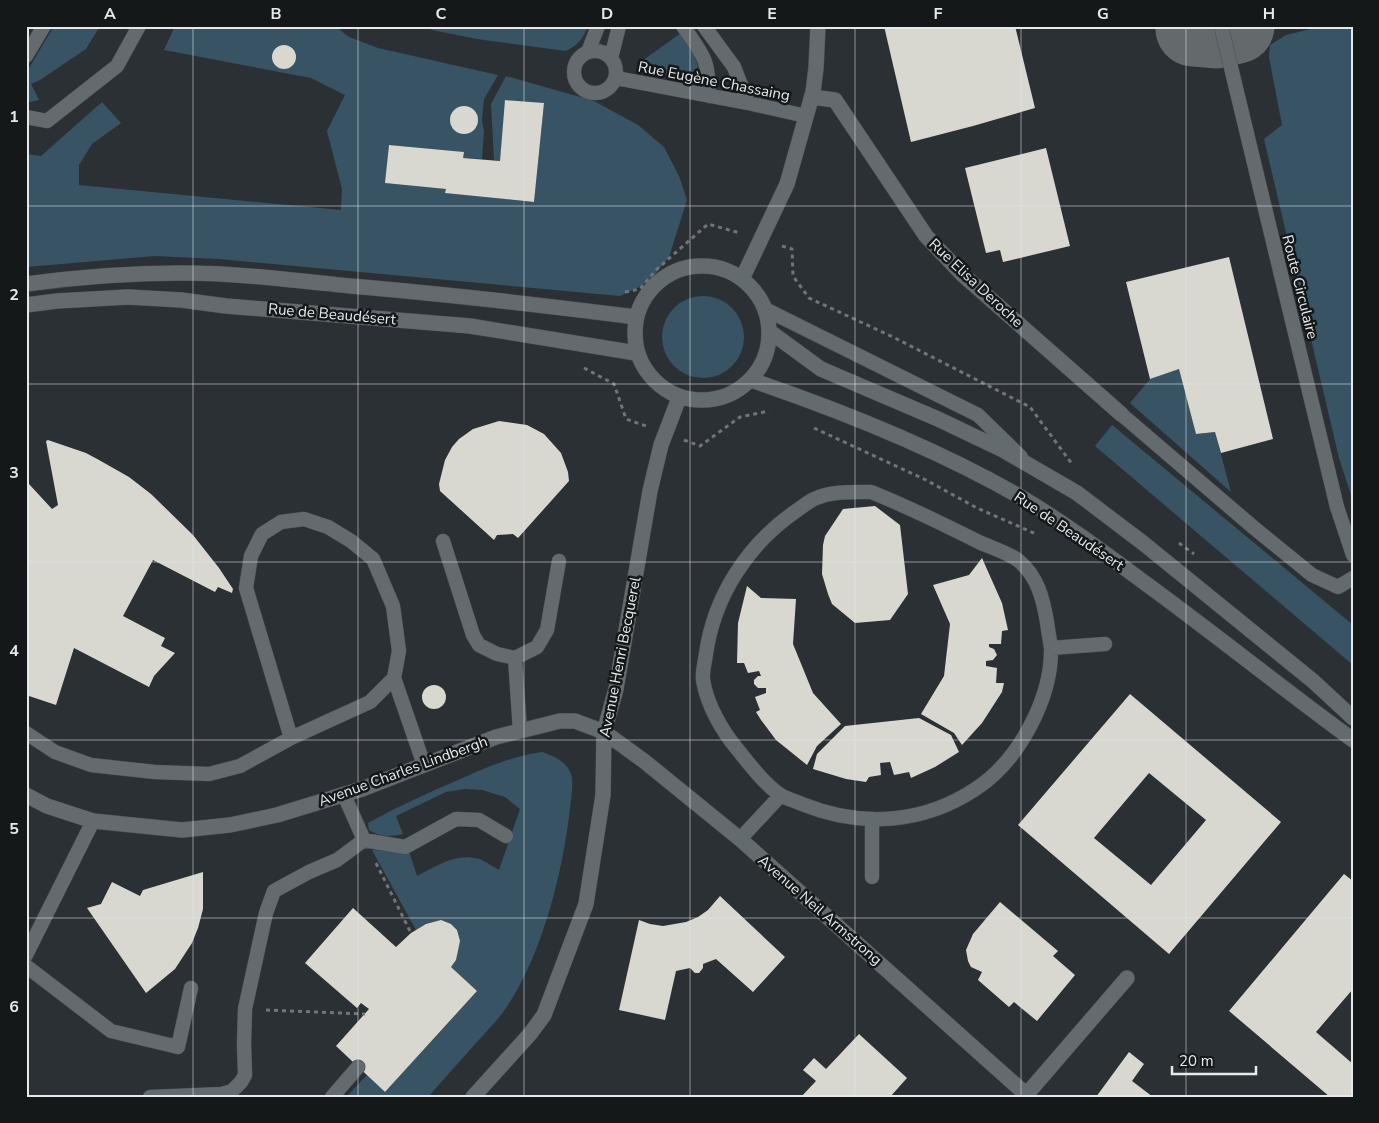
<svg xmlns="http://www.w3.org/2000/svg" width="1379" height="1123" font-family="'Nunito Sans',sans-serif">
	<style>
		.green { fill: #385464 }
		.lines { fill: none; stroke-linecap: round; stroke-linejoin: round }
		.taxiway { stroke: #64696c; stroke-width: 75 }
		.building { fill: #d8d7d0; fill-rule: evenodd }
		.lane-casing { stroke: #4a4e51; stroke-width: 15 }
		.street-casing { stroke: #4a4e51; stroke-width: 16 }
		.secondary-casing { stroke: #4a4e51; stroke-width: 16 }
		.path { stroke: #717579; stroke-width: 3; stroke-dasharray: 4 4; stroke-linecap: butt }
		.lane { stroke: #646b6e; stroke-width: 14 }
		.street { stroke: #646b6e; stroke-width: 15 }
		.secondary { stroke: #646b6e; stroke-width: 15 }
		.grid { fill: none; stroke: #e6e9ec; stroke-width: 1; stroke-opacity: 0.55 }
		.labels { text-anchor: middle; stroke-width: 5; stroke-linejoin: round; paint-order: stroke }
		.street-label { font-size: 15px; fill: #e6e9ec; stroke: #151819 }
		.neatline { fill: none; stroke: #e6e9ec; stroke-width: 2 }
		.grid-label { font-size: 16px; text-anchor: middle; font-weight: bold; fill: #e6e9ec }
	</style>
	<rect width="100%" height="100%" fill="#2b3034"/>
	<!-- green -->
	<path class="green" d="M54,26H100L86,49L40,80L31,84L39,100L30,102L26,99V73Z
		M175,26H335L349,37L378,48L498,75L484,99L482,120L484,131L482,159L463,158V152L389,145L386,183L446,189V193L534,202L544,103L506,100L500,161L494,160L491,104L506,76L594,101L638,125L664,147L679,176L687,200L669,257L649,282L620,296L219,259L155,256L26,267V154L41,156L102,102L121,123L92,144L79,165V185L341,210L342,189L327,131L345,95L311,78L164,50Z
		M427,26H588C583,39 578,45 566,51L477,39L432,30Z
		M1323,26H1353V501L1339,458L1264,139L1282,125L1269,57L1270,45L1286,35Z
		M681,33L695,57L698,67C694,71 690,75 685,76C673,79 649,70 639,63Z
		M662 337a41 41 0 1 1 82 0a41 41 0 1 1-82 0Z
		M1179,369L1196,434L1215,432L1231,492L1130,403L1150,379Z
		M1112,425L1353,625V665L1095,446Z
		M542,752C554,756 567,762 571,774C574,784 571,798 570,808C563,871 543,952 508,1005C499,1019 487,1031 476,1043C460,1061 444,1079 428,1097H346L367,1075L385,1092L477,991L451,967L456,960L457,930C444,916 430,922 416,930L372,850L409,851L417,876C436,866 459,851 482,860C488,863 493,867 499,870L520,809L505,797L482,790L465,789L446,792L396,816L403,834C389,837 382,837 369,830L368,823C397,807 427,793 458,780C485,768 512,756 542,752Z"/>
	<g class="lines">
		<!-- taxiway -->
		<path class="taxiway" d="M1193,29L1216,31L1237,26"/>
	</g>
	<!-- building -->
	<path class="building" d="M884,26H1015L1035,108L973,126L911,142Z
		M272 57a12 12 0 1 1 24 0a12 12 0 1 1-24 0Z
		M505,100L544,103L534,202L445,193L446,189L385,183L389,145L464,152L463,158L500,161Z
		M450 120a14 14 0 1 1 28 0a14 14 0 1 1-28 0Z
		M1046,148L1070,246L1003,262L1000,250L986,253L965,168Z
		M1229,257L1273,439L1221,453L1215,432L1196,434L1179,369L1150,379L1126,282Z
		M499,421L527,425L544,434L561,453L568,472L569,481L518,538L513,534L497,535L494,540L440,491L439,484L445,460L452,447L459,439L473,429Z
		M48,440L86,453L99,460L129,477L151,494L193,535L219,568L233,589L232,593L218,587L215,592L153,560L123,616L165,638L161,646L175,653L154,676L149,687L74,648L56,705L26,695V486L29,484L52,509L58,505L46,441Z
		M875,506L900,525L908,594L890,620L855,623L832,604L828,594L822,574L823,545L825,536L843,509Z
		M982,558L1002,603L1008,630L1002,631L1001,644H989V647L994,649L997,655L993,660L986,661V666L997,668L996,683H1004L1002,692L982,723L962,745L954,733L921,714L944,676L950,624L933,585L969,575Z
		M747,586L761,598L796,599L793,644L813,693L841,724L817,746L807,765L776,740L761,720L756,712L760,710L755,697L766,693V688H758L754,684V680L758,676H761L759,671L748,673L744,663H737L738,623Z
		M422 697a12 12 0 1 1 24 0a12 12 0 1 1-24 0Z
		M1130,694L1281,822L1169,954L1018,825ZM1149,773L1206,820L1151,885L1094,838Z
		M919,718L951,735L959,752L935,767L911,778L909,772L894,775L890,762L880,763L881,775L869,777L866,782L846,779L813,769L817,754L845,726Z
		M203,872V909L198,928L192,943L175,969L146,993L87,908L101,904L112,882L140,896L143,890Z
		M1344,874L1353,881V989L1316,1032L1353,1064V1097H1330L1229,1011Z
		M720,896L785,957L753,992L716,959L703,964V968L699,973H695L690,968L676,971L665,1020L619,1010L639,920L650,924L663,926L686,922L698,917L708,910Z
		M1000,902L1058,951L1053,956L1075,975L1037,1021L1014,1002L1009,1007L978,980L982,972L971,967L968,961L966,950L973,934Z
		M353,908L396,947L411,933L426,924L441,920L451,924L457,930L460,941L456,960L451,967L477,991L385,1092L336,1046L369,1009L361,1003L357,1008L305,963Z
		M859,1034L907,1078L890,1097H801L816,1081L803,1070L814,1058L826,1069Z
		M1129,1052L1144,1064L1132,1081L1153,1097H1096Z"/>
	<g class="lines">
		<!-- lane casing -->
		<g class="lane-casing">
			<path id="lane" d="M683,26C703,55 709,59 709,96
				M704,26L734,67L748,103
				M1221,26L1337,507L1353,555
				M574 72a21 21 0 1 1 42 0a21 21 0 1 1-42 0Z
				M588,52L598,26
				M26,56L44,26
				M611,58L619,26
				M616,78L748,103L806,116
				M26,117L47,121L117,66L139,26
				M765,309L978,415L1021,457
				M1121,414L1253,527L1312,575L1338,587L1353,578
				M871,492C909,507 945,525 981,543C993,548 1009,553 1019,561C1038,577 1043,599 1047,622C1048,631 1050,640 1051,648C1052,698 1019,760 977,788C924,824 861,828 802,804C795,801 788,799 782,796C766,786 750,765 738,750C722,731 707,705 703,680C702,672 705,662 706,654C714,596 748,544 796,511C802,507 808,502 814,499C831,491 852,492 871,492Z
				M443,541L473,635L479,645L497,654L515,658
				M1051,648L1105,644
				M394,678L424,765
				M520,731L515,658L537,647L547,630L559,561
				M26,733L55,752L91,765L155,772L209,774L240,766L291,738L370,702L394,678L399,651L393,606L373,559L351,541L328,527L304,519L281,522L262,534L251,556L246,588L291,738
				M344,795L364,840
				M740,839L781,795
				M872,877V819
				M26,955L93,821
				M26,966L111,1031L178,1047L191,988
				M150,1097L222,1094L232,1091L241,1082L245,1075L244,1044L245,1009L266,913L274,891L309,872L337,860L364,840L405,847L456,819L479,820L506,836
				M332,1097L358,1067"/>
		</g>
		<!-- street casing -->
		<g class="street-casing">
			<path id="street" d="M812,97L835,100L926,236L962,274L1121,414
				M742,279L787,184L813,92L816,68L818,26
				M26,795L47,806L93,821L182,830L230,825L277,815L362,789L496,737L560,721H575L604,732L644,761L740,839L1029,1097
				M1027,1094L1127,978
				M473,1097L530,1034L544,1015L586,904L603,795L604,732L616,689L650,491L661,445L679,398"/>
		</g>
		<!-- secondary casing -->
		<g class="secondary-casing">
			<path id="secondary" d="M635 333a67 67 0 1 1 134 0a67 67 0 1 1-134 0Z
				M26,284C78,277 129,273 181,273C237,273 294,280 350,286C446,294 541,305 636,317
				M26,305L57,301L128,297L181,300L226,306L470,326L636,353
				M769,331L821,369L938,419L1003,450L1077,493L1143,543L1313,681L1353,718
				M751,380C845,412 938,449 1024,499C1066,524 1106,554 1145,583C1215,634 1283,689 1353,740"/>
		</g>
		<!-- path -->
		<path class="path" d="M782,246L792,249L793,276L809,298L893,337L1030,407L1072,464
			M625,292L640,289L656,270L708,224L740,233
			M584,368L614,384L626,419L646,426
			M814,428L926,480L977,508L1036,534
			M684,440L700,446L740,417L769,411
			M1179,543L1194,554
			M376,863L411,933
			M266,1010L365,1014"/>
		<!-- lane -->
		<use href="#lane" class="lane"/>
		<!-- street -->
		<use href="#street" class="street"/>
		<!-- secondary -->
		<use href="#secondary" class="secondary"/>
	</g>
	<!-- grid -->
	<path class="grid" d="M193,26V1097M358,26V1097M524,26V1097M690,26V1097M855,26V1097M1021,26V1097M1186,26V1097M26,206H1353M26,384H1353M26,562H1353M26,740H1353M26,918H1353"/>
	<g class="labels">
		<!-- street labels -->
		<g class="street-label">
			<text transform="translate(714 81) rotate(11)" y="5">Rue Eugène Chassaing</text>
			<text transform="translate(976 283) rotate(43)" y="5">Rue Elisa Deroche</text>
			<text transform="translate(1300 287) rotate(76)" y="5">Route Circulaire</text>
			<text transform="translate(332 314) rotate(5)" y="5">Rue de Beaudésert</text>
			<text transform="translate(1069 531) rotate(34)" y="5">Rue de Beaudésert</text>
			<text transform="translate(620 657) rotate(-79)" y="5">Avenue Henri Becquerel</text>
			<text transform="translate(403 771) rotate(-20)" y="5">Avenue Charles Lindbergh</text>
			<text transform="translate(820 910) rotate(41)" y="5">Avenue Neil Armstrong</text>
		</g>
	</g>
	<!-- border -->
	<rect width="1379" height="1123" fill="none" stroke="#151819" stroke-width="55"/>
	<!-- scale -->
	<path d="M1172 1066v8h84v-8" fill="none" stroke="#e6e9ec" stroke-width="2.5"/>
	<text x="1179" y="1066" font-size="15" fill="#e6e9ec" stroke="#151819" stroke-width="4" paint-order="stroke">20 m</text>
	<rect x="28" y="28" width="1324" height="1068" class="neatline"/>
	<g class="grid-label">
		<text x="110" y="19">A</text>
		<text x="276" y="19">B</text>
		<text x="441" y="19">C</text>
		<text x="607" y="19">D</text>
		<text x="772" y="19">E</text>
		<text x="938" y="19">F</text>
		<text x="1103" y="19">G</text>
		<text x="1269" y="19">H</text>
		<text x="14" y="122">1</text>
		<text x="14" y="300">2</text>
		<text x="14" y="478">3</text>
		<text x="14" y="656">4</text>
		<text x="14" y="834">5</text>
		<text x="14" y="1012">6</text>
	</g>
</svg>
